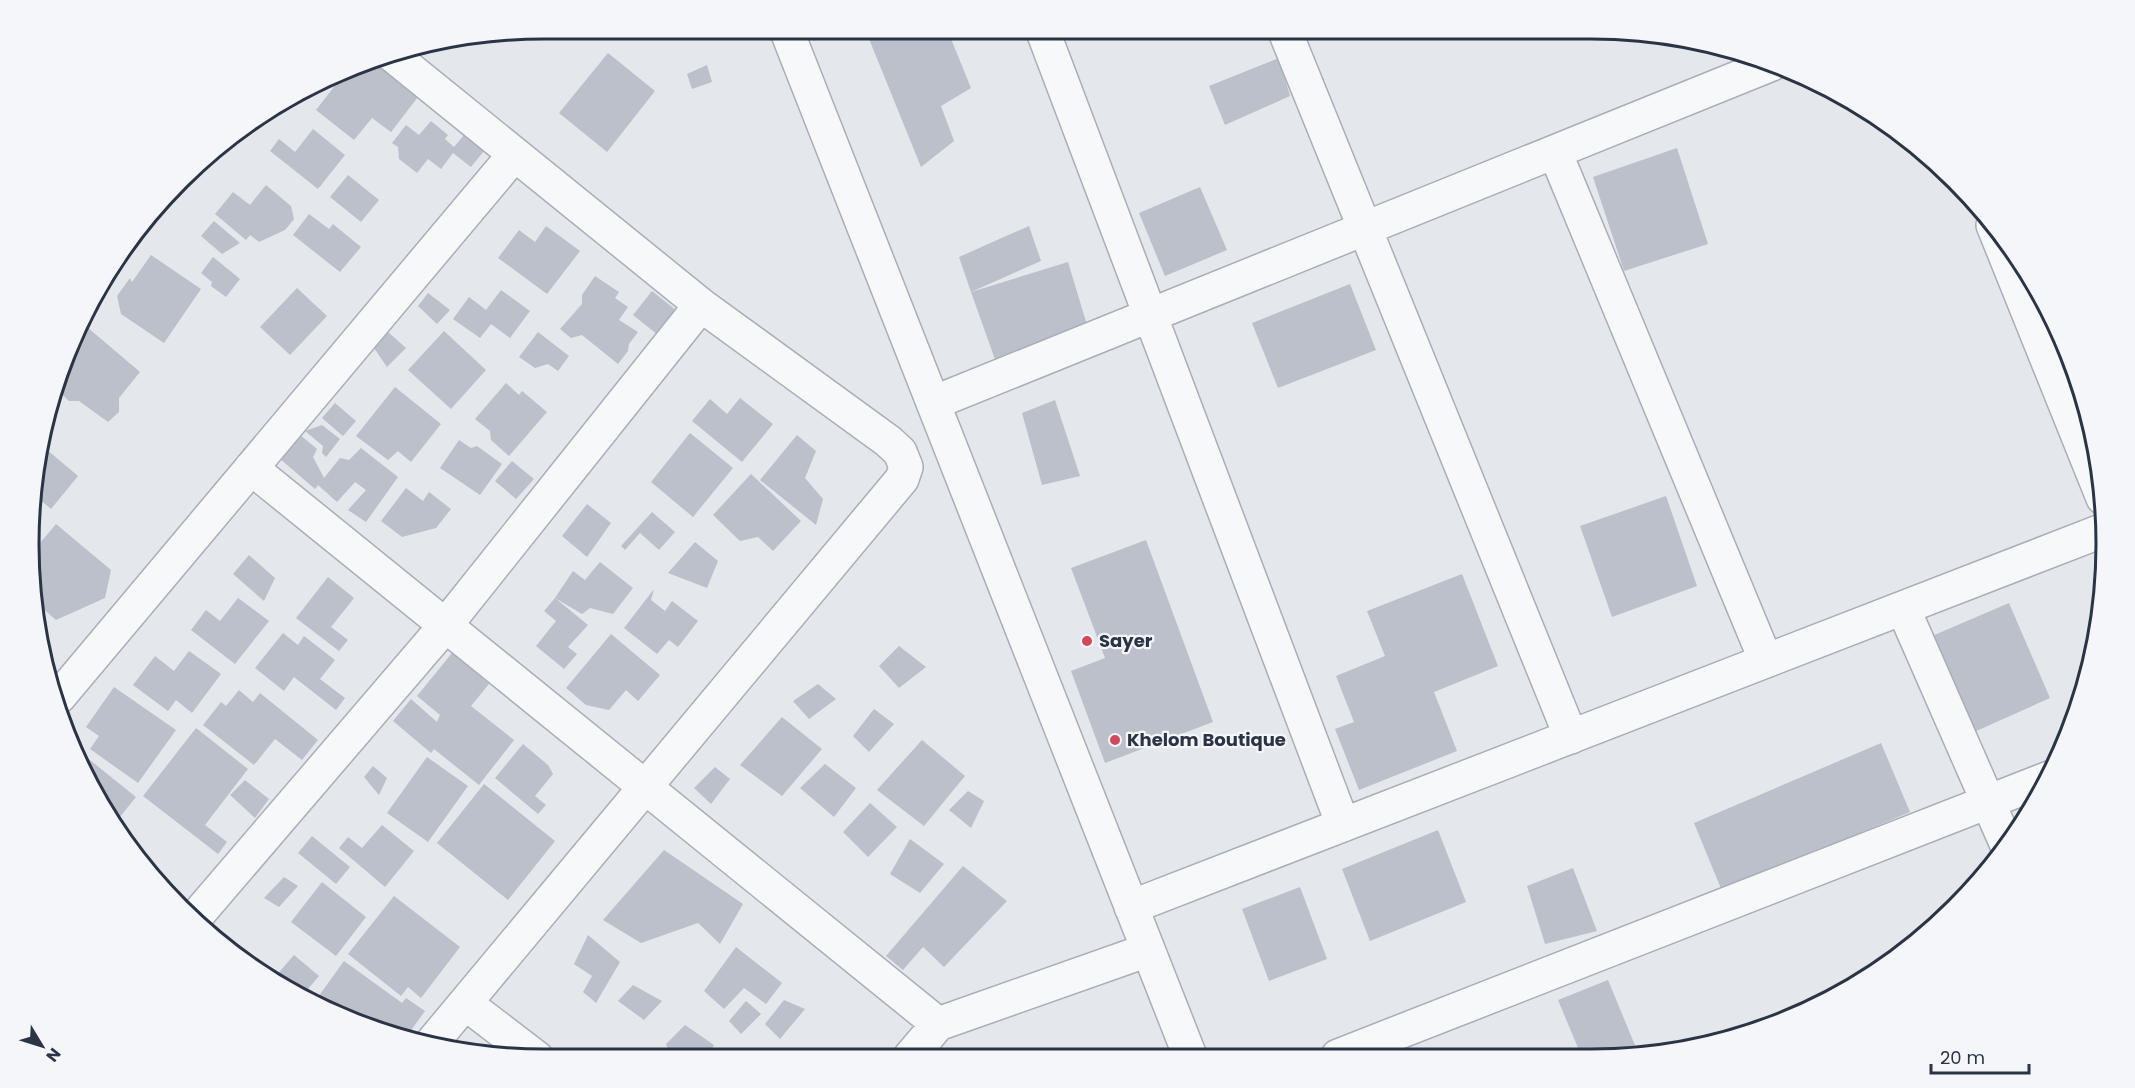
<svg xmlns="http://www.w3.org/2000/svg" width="2135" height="1088" font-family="Poppins,sans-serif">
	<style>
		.building { fill: #bbc0ca }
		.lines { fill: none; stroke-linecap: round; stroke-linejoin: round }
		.street-casing { stroke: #a9aeb7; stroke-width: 36 }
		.street { stroke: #f7f8fa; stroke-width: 33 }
		.poi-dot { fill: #d1495b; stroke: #f4f6f9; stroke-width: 2 }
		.labels { text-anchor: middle; stroke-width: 4.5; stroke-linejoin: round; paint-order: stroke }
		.poi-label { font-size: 18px; font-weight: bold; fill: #2b3445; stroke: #f4f6f9; text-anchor: start }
		.rim { fill: none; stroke: #2b3445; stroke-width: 3 }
	</style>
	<rect width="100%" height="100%" fill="#e4e7ec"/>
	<!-- building -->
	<path class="building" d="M865,29H947L971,88L941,106L954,141L921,167Z
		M608,53L655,91L607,152L559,113Z
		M1279,58L1290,96L1225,125L1209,86Z
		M372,59L418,97L391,132L372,118L354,140L316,110L344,74Z
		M707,65L712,82L692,89L687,74Z
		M431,121L448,135L445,139L454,147L464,135L484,151L471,167L453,153L441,169L428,159L417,173L399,159L398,147L392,143L406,125L419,135Z
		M313,129L345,155L318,189L270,151L279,139L295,152Z
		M1677,148L1708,244L1624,271L1593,177Z
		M348,175L379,200L361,222L330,197Z
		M266,185L291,206L294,219L285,230L259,242L250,235L246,240L215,214L233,192L250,205Z
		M1200,187L1227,250L1165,276L1139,213Z
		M309,214L329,229L333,224L361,247L340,272L293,235Z
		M214,221L240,243L222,254L201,236Z
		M546,226L580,251L547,294L498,258L519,230L535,242Z
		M1029,226L1041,261L971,292L959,257Z
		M151,255L201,289L164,343L121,314L117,296L130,278L132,282Z
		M213,257L240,279L226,297L211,286L212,282L201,273Z
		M1068,262L1087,325L997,365L971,292Z
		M595,276L619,292L615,298L628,307L619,320L638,332L629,344L628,351L618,364L582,335L571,338L560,329L582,304V295Z
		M1350,284L1376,350L1278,388L1252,323Z
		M297,288L327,316L290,355L260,327Z
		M501,290L530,311L510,338L491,324L480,338L453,319L469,297L486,310Z
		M652,291L677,311L658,335L633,315Z
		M428,293L450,310L437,324L418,306Z
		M87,327L140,372L119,398V412L108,422L79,401H69L55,388L66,353Z
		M387,331L406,348L387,367L374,348Z
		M444,331L486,370L451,409L408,370Z
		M538,332L569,356L558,371L548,364L535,368L519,357Z
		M506,383L519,395L522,391L547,412L509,456L491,440L490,431L475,419Z
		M395,387L441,424L411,462L398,451L388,460L356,436Z
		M740,398L773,424L742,462L692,421L710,399L727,414Z
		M1055,400L1080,476L1042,485L1022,413Z
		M335,403L356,421L343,436L322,418Z
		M322,425L340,439L326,457L322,453L323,446L305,431Z
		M690,433L733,468L693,517L651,482Z
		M299,434L317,449L313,457L324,478L340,458L349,460L361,448L398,477L366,522L348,510L366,490L355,482L337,502L318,485L315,489L279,458Z
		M797,435L816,451L805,478L823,499L816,525L760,480Z
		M459,440L471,448L477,446L502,464L480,495L440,468Z
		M46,449L78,476L51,509L37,497L38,458Z
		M512,461L534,479L516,499L495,481Z
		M751,474L801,521L773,551L758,537L740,541L713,515Z
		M406,488L423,501L429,492L451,509L436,528L402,537L381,521Z
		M1666,496L1697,586L1612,617L1580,526Z
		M587,504L611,523L587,557L562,536Z
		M652,512L675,532L659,550L640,533L625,550L621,546Z
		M56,524L111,570L105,598L56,620L33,600L35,549Z
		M1146,540L1213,722L1105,763L1071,671L1105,658L1071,568Z
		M695,542L718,561L707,588L668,573Z
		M249,555L275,578L264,601L233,574Z
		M600,562L633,588L613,614L590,608L582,614L555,598L573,571L585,580Z
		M1462,574L1498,666L1434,692L1457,751L1359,790L1335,729L1354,722L1336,676L1385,656L1367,611Z
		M328,577L354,598L331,627L348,640L339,651L296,618Z
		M654,589L651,600L665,611L672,601L698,621L678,647L669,640L657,654L624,628Z
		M238,598L269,621L235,664L191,630L206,610L220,621Z
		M555,598L588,625L568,647L577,654L564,669L536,646L556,621L544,611Z
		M2009,603L2050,698L1974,732L1932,636Z
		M283,633L298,645L304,636L335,660L320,679L345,698L336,710L294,677L284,691L255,668Z
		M611,634L660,675L638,701L626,690L609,710L586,705L566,688Z
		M899,646L926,667L899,688L879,666Z
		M189,651L221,674L192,713L176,700L168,711L133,685L155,656L174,671Z
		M452,653L489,684L471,706L514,740L479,785L434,749L431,753L393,721L411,699L437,722L440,715L417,696Z
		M818,684L836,699L809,719L793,701Z
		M114,687L176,730L138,783L90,749L99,736L86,727Z
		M239,690L253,702L260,693L318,740L302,760L275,739L254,765L203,725L221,702L226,706Z
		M874,709L894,724L869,752L853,736Z
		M782,717L822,749L782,796L740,765Z
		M196,728L248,769L205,825L227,842L218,854L143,796Z
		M922,740L965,776L924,826L877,790Z
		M1881,743L1910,812L1722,891L1694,823Z
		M523,744L548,765L553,774L535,796L546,805L538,814L495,778Z
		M80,752L136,797L119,818L110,811L82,772L77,757Z
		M427,757L468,786L428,842L387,813Z
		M825,764L856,788L834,817L800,788Z
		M373,766L387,778L379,795L364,777Z
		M715,767L730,779L711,804L694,788Z
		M245,780L269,799L255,818L230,795Z
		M484,784L555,841L508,900L437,843Z
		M968,791L984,801L971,828L949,810Z
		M870,803L897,827L868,857L843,832Z
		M382,825L414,851L385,887L339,848L348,837L362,848Z
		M1438,830L1466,902L1370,941L1342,869Z
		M312,836L350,867L336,884L298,853Z
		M910,839L944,864L920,893L890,874Z
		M664,850L743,904L720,944L698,923L641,943L603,920Z
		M963,866L1007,901L944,967L923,947L903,970L886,956Z
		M1573,868L1597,931L1545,944L1527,886Z
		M284,877L298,886L279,907L264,898Z
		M322,882L366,917L336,956L291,922Z
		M1300,887L1327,959L1269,981L1242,909Z
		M394,896L460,947L421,998L408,987L401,996L348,954Z
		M588,935L620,962L596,1003L583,992L592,976L574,964Z
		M736,947L782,983L766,1004L744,988L724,1009L704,991Z
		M294,955L319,976L302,996L275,977Z
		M344,961L402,1003L406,998L425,1011L404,1040L313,1004Z
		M1608,980L1639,1055H1581L1558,1000Z
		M633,985L662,1001L644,1020L618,1001Z
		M784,1000L805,1009L780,1039L765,1024Z
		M746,1001L761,1014L741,1034L729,1021Z
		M685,1025L714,1045L708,1058H672L666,1044Z"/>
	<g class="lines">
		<!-- street casing -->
		<g class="street-casing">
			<path id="street" d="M786,29L1190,1056
				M1042,29L1343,825
				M1284,29L1571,737
				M391,54L701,305L888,441L900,452L906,467L902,479L430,1045
				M1555,152L1766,661
				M1993,225L2103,498
				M933,403L1772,64
				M251,468L938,1024
				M1903,608L2006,843
				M59,697L514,155
				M1131,907L2104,530
				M194,919L445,626L701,305
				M465,1003L537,1058
				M1338,1056L2049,778
				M910,1057L938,1024L1148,950"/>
		</g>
		<!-- street -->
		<use href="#street" class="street"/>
	</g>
	<!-- markers -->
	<g class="poi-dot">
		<circle cx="1087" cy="641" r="6"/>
		<circle cx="1115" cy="740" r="6"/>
	</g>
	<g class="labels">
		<!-- poi labels -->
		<g class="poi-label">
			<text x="1099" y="647">Sayer</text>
			<text x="1127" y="746">Khelom Boutique</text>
		</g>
	</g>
	<!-- crop -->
	<path d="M0 0H2135V1088H0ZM544 39H1591A505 505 0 0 1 2096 544V544A505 505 0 0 1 1591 1049H544A505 505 0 0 1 39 544V544A505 505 0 0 1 544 39Z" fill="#f4f6f9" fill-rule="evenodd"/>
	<path class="rim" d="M544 39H1591A505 505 0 0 1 2096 544V544A505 505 0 0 1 1591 1049H544A505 505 0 0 1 39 544V544A505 505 0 0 1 544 39Z"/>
	<!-- north arrow -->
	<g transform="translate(42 1046) rotate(128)" stroke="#f4f6f9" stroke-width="4.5" paint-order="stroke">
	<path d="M0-4.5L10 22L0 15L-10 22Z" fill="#2b3445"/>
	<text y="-9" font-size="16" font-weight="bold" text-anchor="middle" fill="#2b3445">N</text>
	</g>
	<!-- scale -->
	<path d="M1931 1064v9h98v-9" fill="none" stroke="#2b3445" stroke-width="3"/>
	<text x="1940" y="1064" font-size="18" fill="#2b3445" stroke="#f4f6f9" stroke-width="4.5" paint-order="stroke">20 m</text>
</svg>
